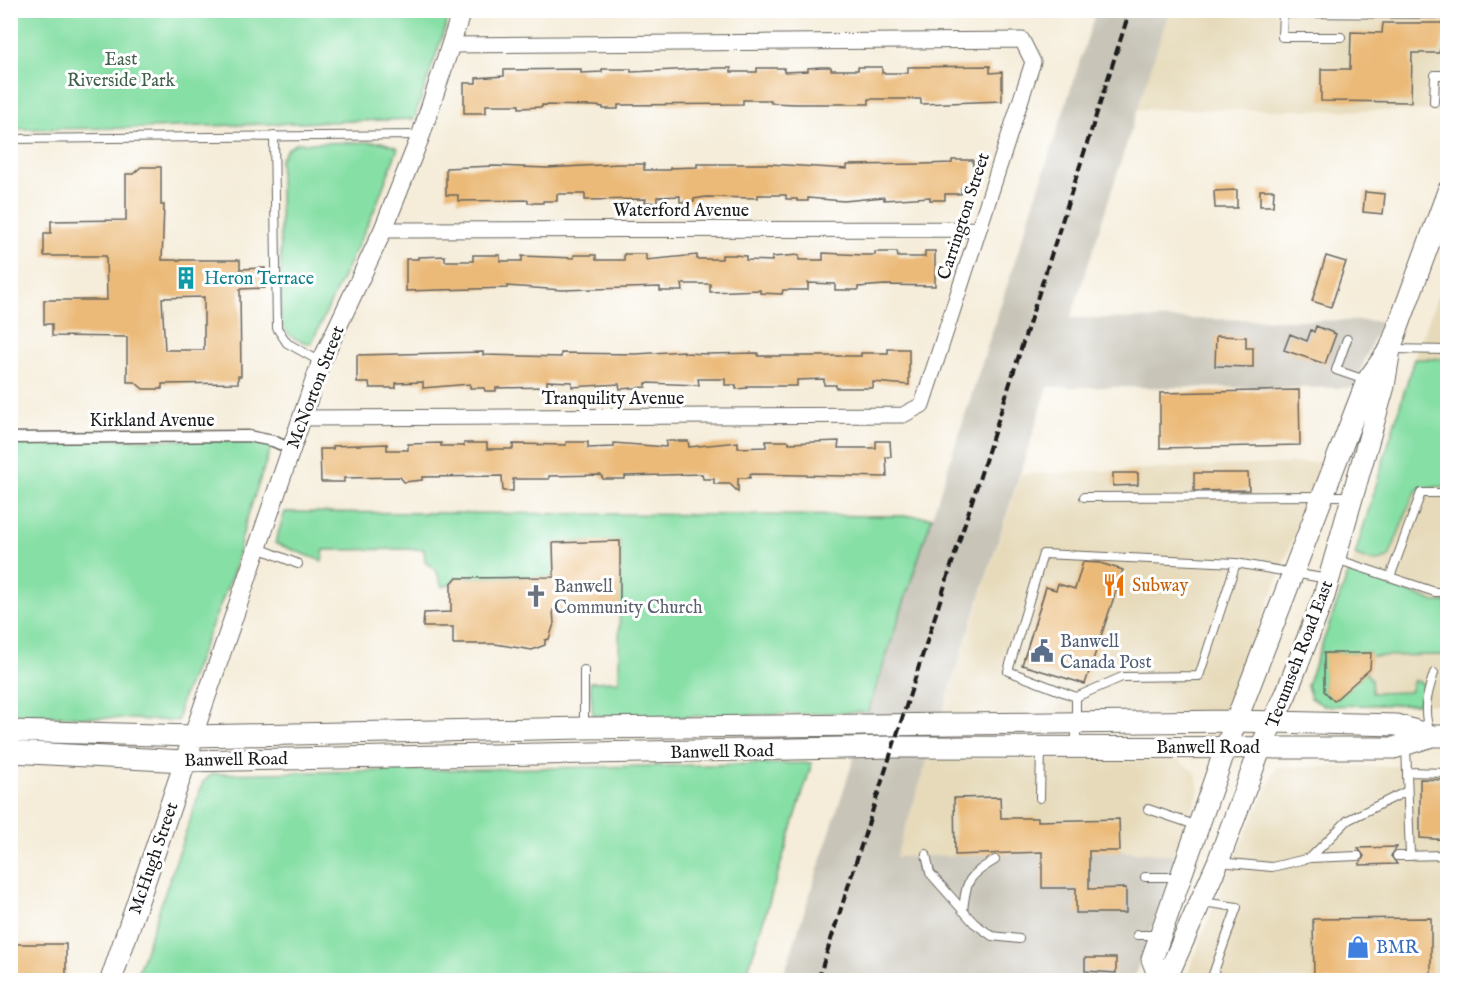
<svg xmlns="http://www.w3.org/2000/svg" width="1458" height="991" font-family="'IM FELL English',serif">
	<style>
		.built { fill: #e6daba }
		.industrial { fill: #c8c4b8 }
		.green { fill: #86dfa5; stroke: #517e60; stroke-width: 1.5 }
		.building { fill: #ebba78; fill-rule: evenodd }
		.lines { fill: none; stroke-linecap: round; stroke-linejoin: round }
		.service-casing { stroke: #68655e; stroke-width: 10 }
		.pedestrian-casing { stroke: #68655e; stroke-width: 13 }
		.minor-casing { stroke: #68655e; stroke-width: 17 }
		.tertiary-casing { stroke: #68655e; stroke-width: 20 }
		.secondary-casing { stroke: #68655e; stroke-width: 23 }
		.service { stroke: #fff; stroke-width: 8 }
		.pedestrian { stroke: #fff; stroke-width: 10 }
		.minor { stroke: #fff; stroke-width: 15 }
		.tertiary { stroke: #fff; stroke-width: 18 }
		.secondary { stroke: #fff; stroke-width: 21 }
		.rail { stroke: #1c1c1c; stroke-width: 4; stroke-dasharray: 9 4.5; stroke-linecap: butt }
		.labels { text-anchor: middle; stroke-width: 6; stroke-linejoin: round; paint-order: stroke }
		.park-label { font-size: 18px; fill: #41604c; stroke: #fff }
		.street-label { font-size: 18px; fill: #1c1c1c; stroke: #fff }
		.culture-label { font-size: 18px; fill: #0d838f; stroke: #fff; text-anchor: start }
		.food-label { font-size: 18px; fill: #c56008; stroke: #fff; text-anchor: start }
		.worship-label { font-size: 18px; fill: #5b616d; stroke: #fff; text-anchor: start }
		.service-label { font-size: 18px; fill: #4e5e75; stroke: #fff; text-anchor: start }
		.shop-label { font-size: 18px; fill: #366cbe; stroke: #fff; text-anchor: start }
	</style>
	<rect width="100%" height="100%" fill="#fff"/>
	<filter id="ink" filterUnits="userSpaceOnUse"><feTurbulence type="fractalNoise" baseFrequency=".0167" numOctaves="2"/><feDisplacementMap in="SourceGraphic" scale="12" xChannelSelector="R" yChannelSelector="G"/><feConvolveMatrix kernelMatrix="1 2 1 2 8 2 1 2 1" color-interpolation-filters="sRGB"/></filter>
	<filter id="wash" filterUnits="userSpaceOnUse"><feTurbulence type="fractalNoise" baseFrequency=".008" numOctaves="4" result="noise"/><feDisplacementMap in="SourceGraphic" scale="24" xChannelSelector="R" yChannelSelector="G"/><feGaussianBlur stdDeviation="1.35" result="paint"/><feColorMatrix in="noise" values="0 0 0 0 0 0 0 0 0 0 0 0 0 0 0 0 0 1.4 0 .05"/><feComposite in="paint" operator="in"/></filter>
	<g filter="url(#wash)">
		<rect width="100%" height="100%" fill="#f5edda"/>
		<!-- built -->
		<path class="built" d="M1169,11H1447V111L1137,109Z
			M1447,271V704L1324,706L1311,698L1307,685L1355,555L1414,359Z
			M1324,462L1224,715L942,717L1021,474Z
			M928,758L1179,760L1196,773L1199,789L1179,855L1120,851L896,858Z
			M1447,766V980H1185L1226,875L1277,767Z"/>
		<!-- industrial -->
		<path class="industrial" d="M1096,11H1169L1071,318L1381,321L1353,388L1048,387L896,857L1120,851L1179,855L1133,980H782Z"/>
		<!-- green -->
		<path class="green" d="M10,11L11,10L451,11L414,119L150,128L11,129Z
			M382,142L398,148L374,211L311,344C295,340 287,337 281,322L280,160L287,149L297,143Z
			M1414,359H1447V486L1418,489L1412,498L1389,557C1376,564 1368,561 1355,555Z
			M11,438L273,441L245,524L235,568L181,702L178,721L11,714Z
			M285,512L910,516L932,517L868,712L632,718L593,715L590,682L619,681L620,541L553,543L554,577L456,578L451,584L442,587L436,570L425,562L424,549L324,550L322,561L275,543Z
			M1349,571L1435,602H1447V658L1441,655L1371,656L1370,653H1325L1324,691L1336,699L1366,672L1371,680L1372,693L1410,692L1414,680L1422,683L1424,688L1418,704L1324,706L1311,698L1307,685Z
			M812,763L745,980H135L203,782L212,774Z"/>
		<g id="blocks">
			<!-- building -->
			<path class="building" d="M1383,23H1448L1439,53H1412L1411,102L1321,101V69H1350L1351,32L1382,33Z
				M990,66V73L1002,72V101L921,104V99H869V104H796L771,103V100H743V104L618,105V109H603V107L595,106L542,105V107L519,108V105H486V113H464V83H476V78L504,76V70L581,69V73L602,72V69H631V72L718,68H731V72H757V68H784V72L808,71V68L821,67H831V70H858V67H882V73H908V67Z
				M952,160H973V187L961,188V194H945V200H930V197L884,200V197L844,201L808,198V201H797V199H786V195H758V198L706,197L694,199V202H680V196L657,197V203L645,202L646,199L585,200V194H557V201H543V203H528V200L458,201V195H446V168L494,166L547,168L619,164H644V170H670V168L697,167V164H770L847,169V165L922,164L952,163Z
				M141,167H161V205H164L162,260H240V269L265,268V288L240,289L241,376H238V383L162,384V389H143L135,382H127V337L52,336V324H44V300H107L106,256H44V233H51V221L126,220V174H133ZM204,297V350H165L162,298Z
				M1237,190V208H1215L1214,191Z
				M1260,190H1274L1273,206H1260Z
				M1365,192L1385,194L1383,214L1363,212Z
				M925,251H935V286L885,285L858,287V290H835V284L808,283V290H783L782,294L760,293V290L710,292V284H682L683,291H660V287L562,290L507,286V288L406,291V259H418V257L445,256V261H473V255H500V261H522V256L574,258V255H596V260H624V254H646V260L697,255V259H722V255H733L746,256V260L772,261V257L799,255V260H823V253L863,255H875V252H897L898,257H925Z
				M1326,256L1346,262L1331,307L1312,301Z
				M1316,326L1336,334L1325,364L1284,350L1290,334L1307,341L1311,330L1314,332Z
				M1216,336L1246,337V348H1253V367L1215,366Z
				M888,349H909V385L873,382V388H836V385H824V379L797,380V386H747V388L736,389V385H725V379H698L699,385L646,383V387L620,389L619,384L572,387V382L547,381V387L496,388V391H485L484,388H470V384L423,388V382L396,383V388H370L369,383H357V355L483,352V355L561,357V353L636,354L684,351V353L708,354L758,353V356H861V353H888Z
				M1299,390L1300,445L1160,448V393Z
				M666,441H688L689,447L738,442V448L766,447V441H789V443L839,441L838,448H876V441H890L891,457H886L887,477L750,474V478H738V492L730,484H714V479H703L702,474L625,476V479H603L601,475L549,476V479H513V491H503L502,476L422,477V480L404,482L400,477L344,478V482H321L320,449H333V446L387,444V450H408V444L441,443V446H464V443H487V449H513V444L566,445V442H588V448L614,447V443L666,447Z
				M1113,473H1138V485L1113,486Z
				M1194,473H1248L1249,490L1194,491Z
				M620,541V607L553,610L554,624L549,639L545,640V645L532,650L495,644H453V627H423L424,613L451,612V584L456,578L554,577L553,543Z
				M1083,562L1100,563L1123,570L1085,684L1022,665L1046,587L1056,590L1058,584L1075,589Z
				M1324,653H1371L1370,669L1334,701L1324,691Z
				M1420,779L1448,780V840L1420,838Z
				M1000,797L1001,818H1038V821L1119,819L1120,851H1089V889L1126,888V913H1076V888H1042V852L955,855L954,798Z
				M1397,847L1391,856L1397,864L1359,865L1364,856L1358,848Z
				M1431,918V974H1412V981H1314L1313,919Z
				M10,944H66V979L10,981Z
				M1085,958H1116V973L1085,971Z"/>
		</g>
	</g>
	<g filter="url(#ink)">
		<use href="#blocks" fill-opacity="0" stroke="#68655e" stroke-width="1.5"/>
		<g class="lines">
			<!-- service casing -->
			<g class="service-casing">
				<path id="service" d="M1341,37H1282L1283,13L1448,14
					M1434,102L1435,75H1448
					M274,136L277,328L287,343L321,362
					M10,139L420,135
					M1347,339L1336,370L1365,380
					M1391,349L1448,350
					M1084,497L1351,496
					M259,548L298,564
					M1336,559L1435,592H1448
					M1390,577L1421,493H1448
					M584,670V726
					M1076,697L1008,671L1043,554L1236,563L1328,579
					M1430,732C1422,710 1427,695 1434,673
					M1076,746V697L1122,677L1199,676L1236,563
					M1406,746L1410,856
					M1407,772L1448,773
					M1040,798L1041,748
					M1148,809L1198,826
					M926,854L930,873L974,923L992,936L1019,939
					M1397,856L1448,855
					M1310,858L1358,856
					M1219,862L1272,867L1310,858L1348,820L1407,791
					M1145,877H1180
					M1202,902L1237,907L1211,980
					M963,911C966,880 968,876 995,860
					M1137,935H1159
					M1164,977L1199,980"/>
			</g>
			<!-- pedestrian casing -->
			<g class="pedestrian-casing">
				<path id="pedestrian" d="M10,438L248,436L273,441L291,449"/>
			</g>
			<!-- minor casing -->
			<g class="minor-casing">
				<path id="minor" d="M383,230L979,229
					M303,418L903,415L922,405L1033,62L1022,40L451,45"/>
			</g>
			<!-- tertiary casing -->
			<g class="tertiary-casing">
				<path id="tertiary" d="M193,736L321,362L383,230L421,135L462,10"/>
			</g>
			<!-- secondary casing -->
			<g class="secondary-casing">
				<path id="secondary" d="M10,731L193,736L584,728L1236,721L1397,725L1432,736
					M10,752L185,761L893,747L1394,748L1432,736H1448
					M1158,974L1171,968L1218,862L1261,747L1286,694L1324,596L1384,386L1390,349L1448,191
					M111,980L190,748
					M1155,980L1158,974L1152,959L1226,747L1367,381L1387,353"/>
			</g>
			<!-- service -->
			<use href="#service" class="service"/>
			<!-- pedestrian -->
			<use href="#pedestrian" class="pedestrian"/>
			<!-- minor -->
			<use href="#minor" class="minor"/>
			<!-- tertiary -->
			<use href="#tertiary" class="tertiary"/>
			<!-- secondary -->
			<use href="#secondary" class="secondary"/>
			<!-- rail -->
			<path class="rail" d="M818,980L1130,10"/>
		</g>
	</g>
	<!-- icons -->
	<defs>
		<g id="building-bare" transform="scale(1.8)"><path d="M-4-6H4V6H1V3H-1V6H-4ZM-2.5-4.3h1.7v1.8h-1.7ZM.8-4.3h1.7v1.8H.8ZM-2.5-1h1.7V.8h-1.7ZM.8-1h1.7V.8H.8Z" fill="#0f9aa8" stroke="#fff" stroke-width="2.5" paint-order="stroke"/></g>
		<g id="restaurant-bare" transform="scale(1.8)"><path d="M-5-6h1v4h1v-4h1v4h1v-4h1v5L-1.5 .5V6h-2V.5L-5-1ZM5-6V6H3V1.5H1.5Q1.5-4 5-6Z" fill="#e8710a" stroke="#fff" stroke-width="2.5" paint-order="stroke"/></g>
		<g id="church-bare" transform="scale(1.8)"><path d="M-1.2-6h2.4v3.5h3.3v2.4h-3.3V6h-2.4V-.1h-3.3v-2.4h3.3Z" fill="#6b7280" stroke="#fff" stroke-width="2.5" paint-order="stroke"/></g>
		<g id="civic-bare" transform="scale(1.8)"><path d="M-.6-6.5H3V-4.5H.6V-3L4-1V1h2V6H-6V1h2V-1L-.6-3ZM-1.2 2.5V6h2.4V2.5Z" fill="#5c6f8a" stroke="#fff" stroke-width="2.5" paint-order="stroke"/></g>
		<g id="shop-bare" transform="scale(1.8)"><path d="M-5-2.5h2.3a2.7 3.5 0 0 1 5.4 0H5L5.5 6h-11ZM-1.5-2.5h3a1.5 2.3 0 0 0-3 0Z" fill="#3f7fe0" stroke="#fff" stroke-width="2.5" paint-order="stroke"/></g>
	</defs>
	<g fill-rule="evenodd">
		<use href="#building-bare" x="186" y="278"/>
		<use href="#restaurant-bare" x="1114" y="585"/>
		<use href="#church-bare" x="536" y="596"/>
		<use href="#civic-bare" x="1042" y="651"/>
		<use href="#shop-bare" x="1358" y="947"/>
	</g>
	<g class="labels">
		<!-- park labels -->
		<g class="park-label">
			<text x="121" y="65">East<tspan x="121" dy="21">Riverside Park</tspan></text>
		</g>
		<!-- street labels -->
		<g class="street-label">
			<text x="681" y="216">Waterford Avenue</text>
			<text transform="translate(963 216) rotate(-72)" y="6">Carrington Street</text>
			<text transform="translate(315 387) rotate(-69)" y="6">McNorton Street</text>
			<text x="613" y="404">Tranquility Avenue</text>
			<text x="152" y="426">Kirkland Avenue</text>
			<text transform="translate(1299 654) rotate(-69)" y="6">Tecumseh Road East</text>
			<text x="1208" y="753">Banwell Road</text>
			<text transform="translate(722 751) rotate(-1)" y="6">Banwell Road</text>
			<text transform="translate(236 759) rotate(-1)" y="6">Banwell Road</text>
			<text transform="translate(153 858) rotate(-71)" y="6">McHugh Street</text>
		</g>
		<!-- culture labels -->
		<g class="culture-label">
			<text x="204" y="284">Heron Terrace</text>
		</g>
		<!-- food labels -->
		<g class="food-label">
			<text x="1132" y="591">Subway</text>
		</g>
		<!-- worship labels -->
		<g class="worship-label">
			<text x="554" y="592">Banwell<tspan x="554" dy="21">Community Church</tspan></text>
		</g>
		<!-- service labels -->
		<g class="service-label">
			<text x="1060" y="647">Banwell<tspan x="1060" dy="21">Canada Post</tspan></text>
		</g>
		<!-- shop labels -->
		<g class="shop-label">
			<text x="1376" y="953">BMR</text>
		</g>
	</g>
	<!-- margin -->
	<rect width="1458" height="991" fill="none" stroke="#fff" stroke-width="36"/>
</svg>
